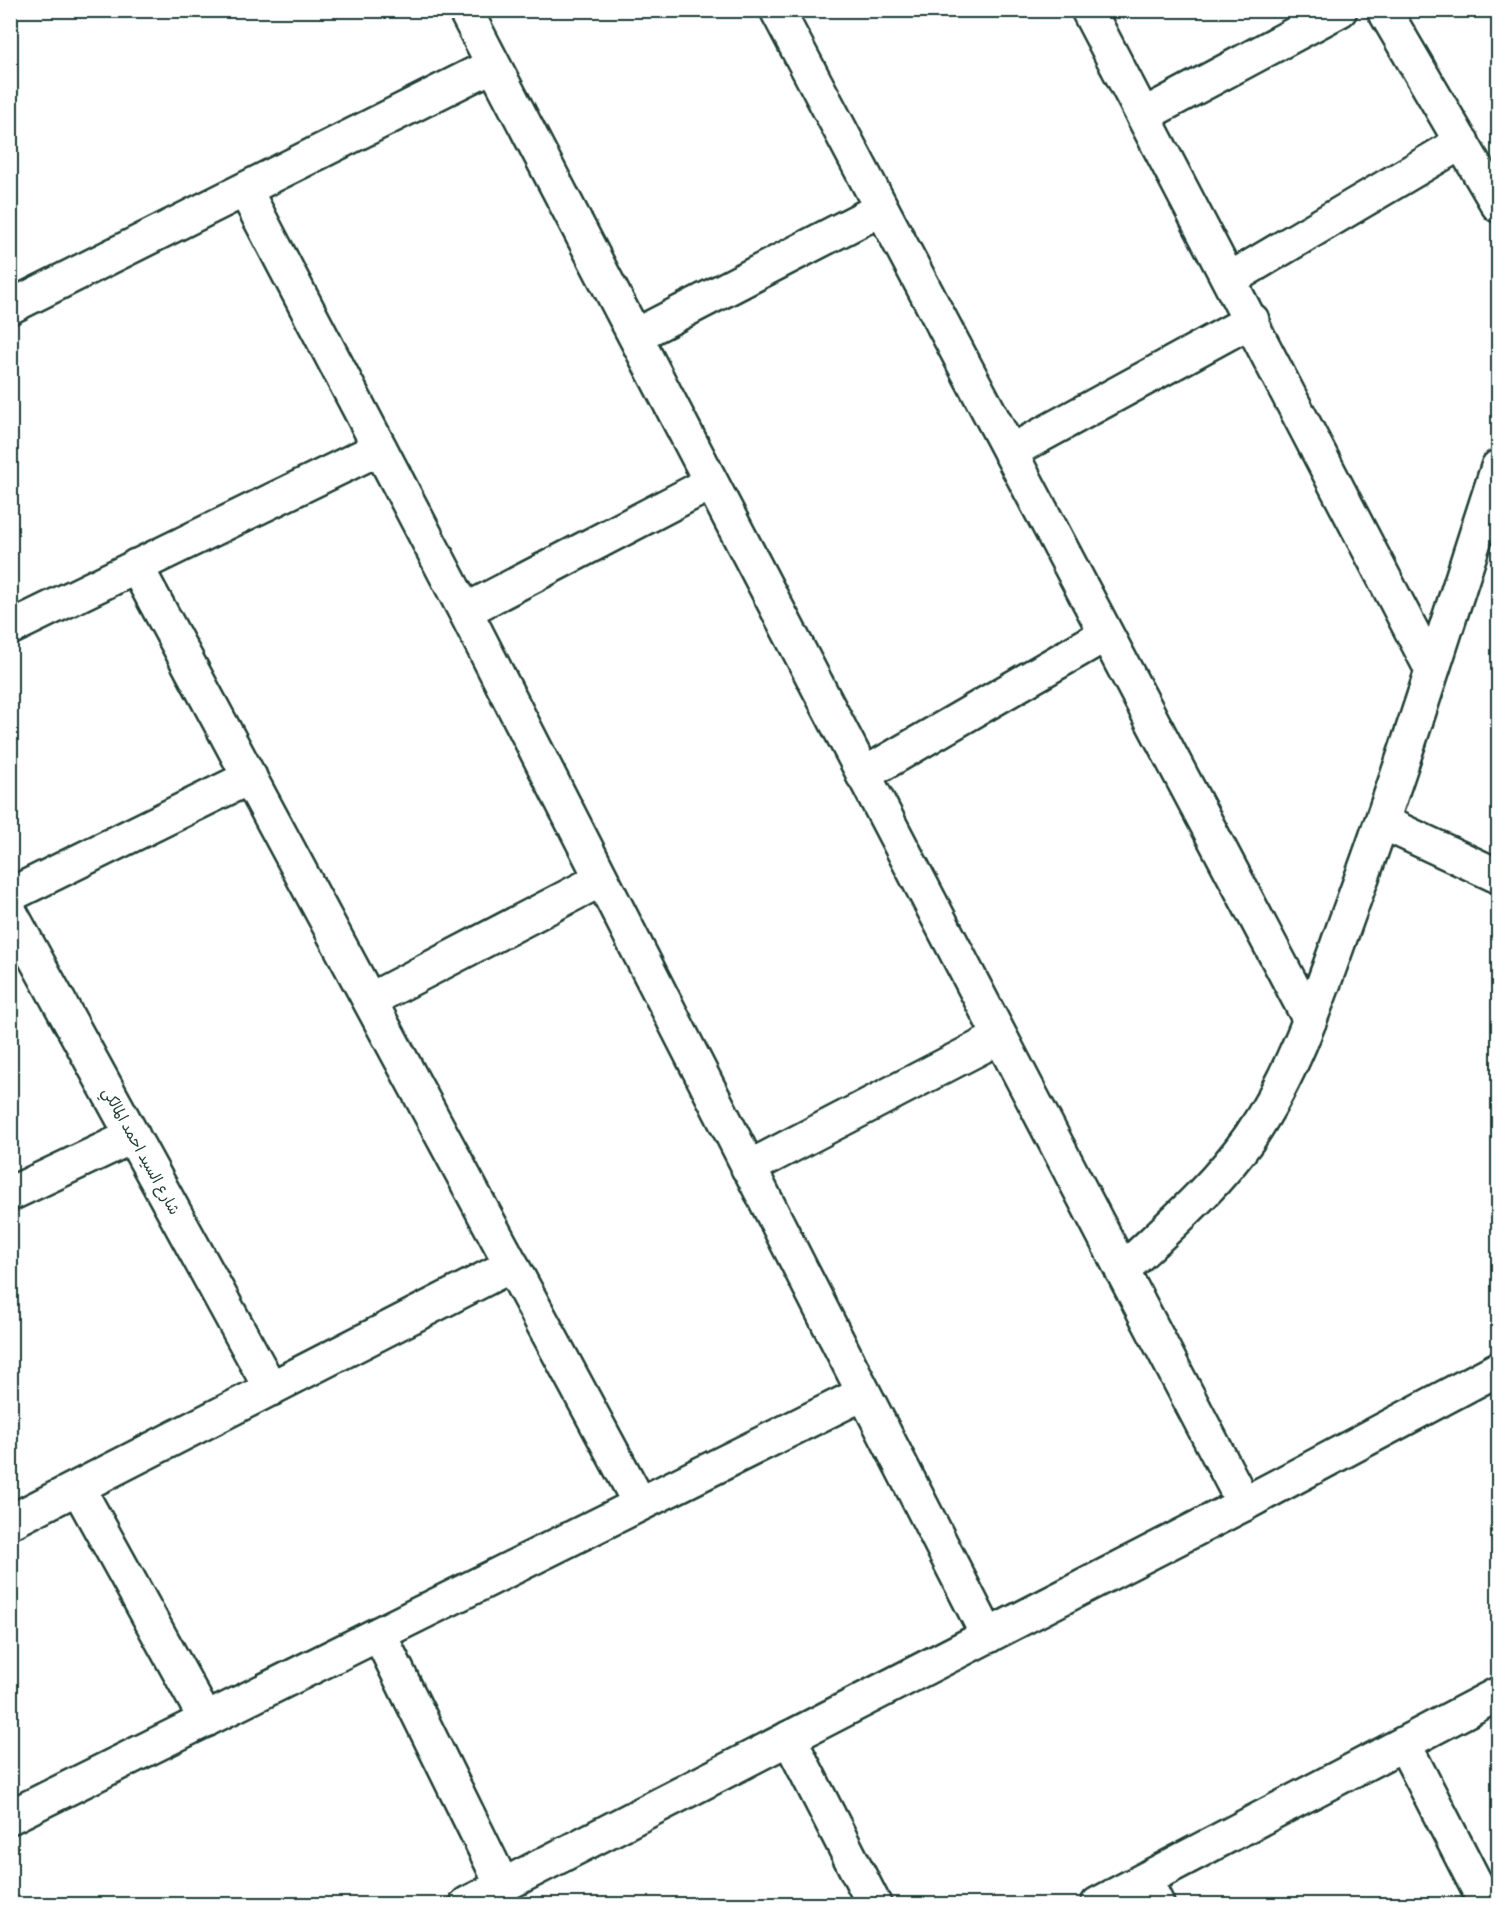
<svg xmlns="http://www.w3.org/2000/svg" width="1509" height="1915" font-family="Delius,'Playpen Sans Arabic',sans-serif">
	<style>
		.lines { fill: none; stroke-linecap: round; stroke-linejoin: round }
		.street-casing { stroke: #1f3d34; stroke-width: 38 }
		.secondary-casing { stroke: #1f3d34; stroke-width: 38 }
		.street { stroke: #fff; stroke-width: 33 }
		.secondary { stroke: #fff; stroke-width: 33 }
		.labels { text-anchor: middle; stroke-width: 4.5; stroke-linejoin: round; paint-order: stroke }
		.street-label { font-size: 15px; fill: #1f3d34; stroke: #fff }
	</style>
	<rect width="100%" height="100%" fill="#fff"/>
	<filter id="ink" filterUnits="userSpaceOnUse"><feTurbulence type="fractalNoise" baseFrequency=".0167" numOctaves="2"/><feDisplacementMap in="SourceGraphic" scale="12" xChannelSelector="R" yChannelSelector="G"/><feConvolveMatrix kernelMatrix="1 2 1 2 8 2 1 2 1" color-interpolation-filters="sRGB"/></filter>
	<g filter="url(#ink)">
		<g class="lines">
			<!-- street casing -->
			<g class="street-casing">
				<path id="street" d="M465,10L1244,1504
					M777,10L1310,1020
					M1088,10L1432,670
					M1384,10L1498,205
					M1144,115L1340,10
					M245,190L465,611L988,1636
					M1230,279L1462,142
					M10,307L493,65
					M635,336L881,209
					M1010,452L1252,320
					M136,566L640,1504
					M465,611L711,483
					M10,628L380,448
					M863,775L1106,634
					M1382,822L1498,876
					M10,895L250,777
					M10,912L271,1389
					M370,1000L600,880
					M748,1168L1000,1037
					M10,1194L133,1136
					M1122,1271C1167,1228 1214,1188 1250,1137C1297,1068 1322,987 1350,910C1404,764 1450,615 1498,467
					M78,1488L206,1720
					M10,1522L512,1265
					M379,1634L503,1886
					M789,1738L874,1904
					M1405,1746L1486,1904
					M10,1817L864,1393
					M1145,1880L1157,1904
					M1098,1904L1498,1694"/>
			</g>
			<!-- secondary casing -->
			<g class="secondary-casing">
				<path id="secondary" d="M467,1904L1244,1504L1498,1369"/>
			</g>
			<!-- street -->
			<use href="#street" class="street"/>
			<!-- secondary -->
			<use href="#secondary" class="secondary"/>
		</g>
	</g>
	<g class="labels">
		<!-- street labels -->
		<g class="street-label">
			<text transform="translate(141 1151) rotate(61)" y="5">شارع السيد احمد المالكي</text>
		</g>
	</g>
	<!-- margin -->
	<rect width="1509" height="1915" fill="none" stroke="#fff" stroke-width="36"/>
	<rect x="18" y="18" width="1473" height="1879" fill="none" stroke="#1f3d34" stroke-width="2" filter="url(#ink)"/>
</svg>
